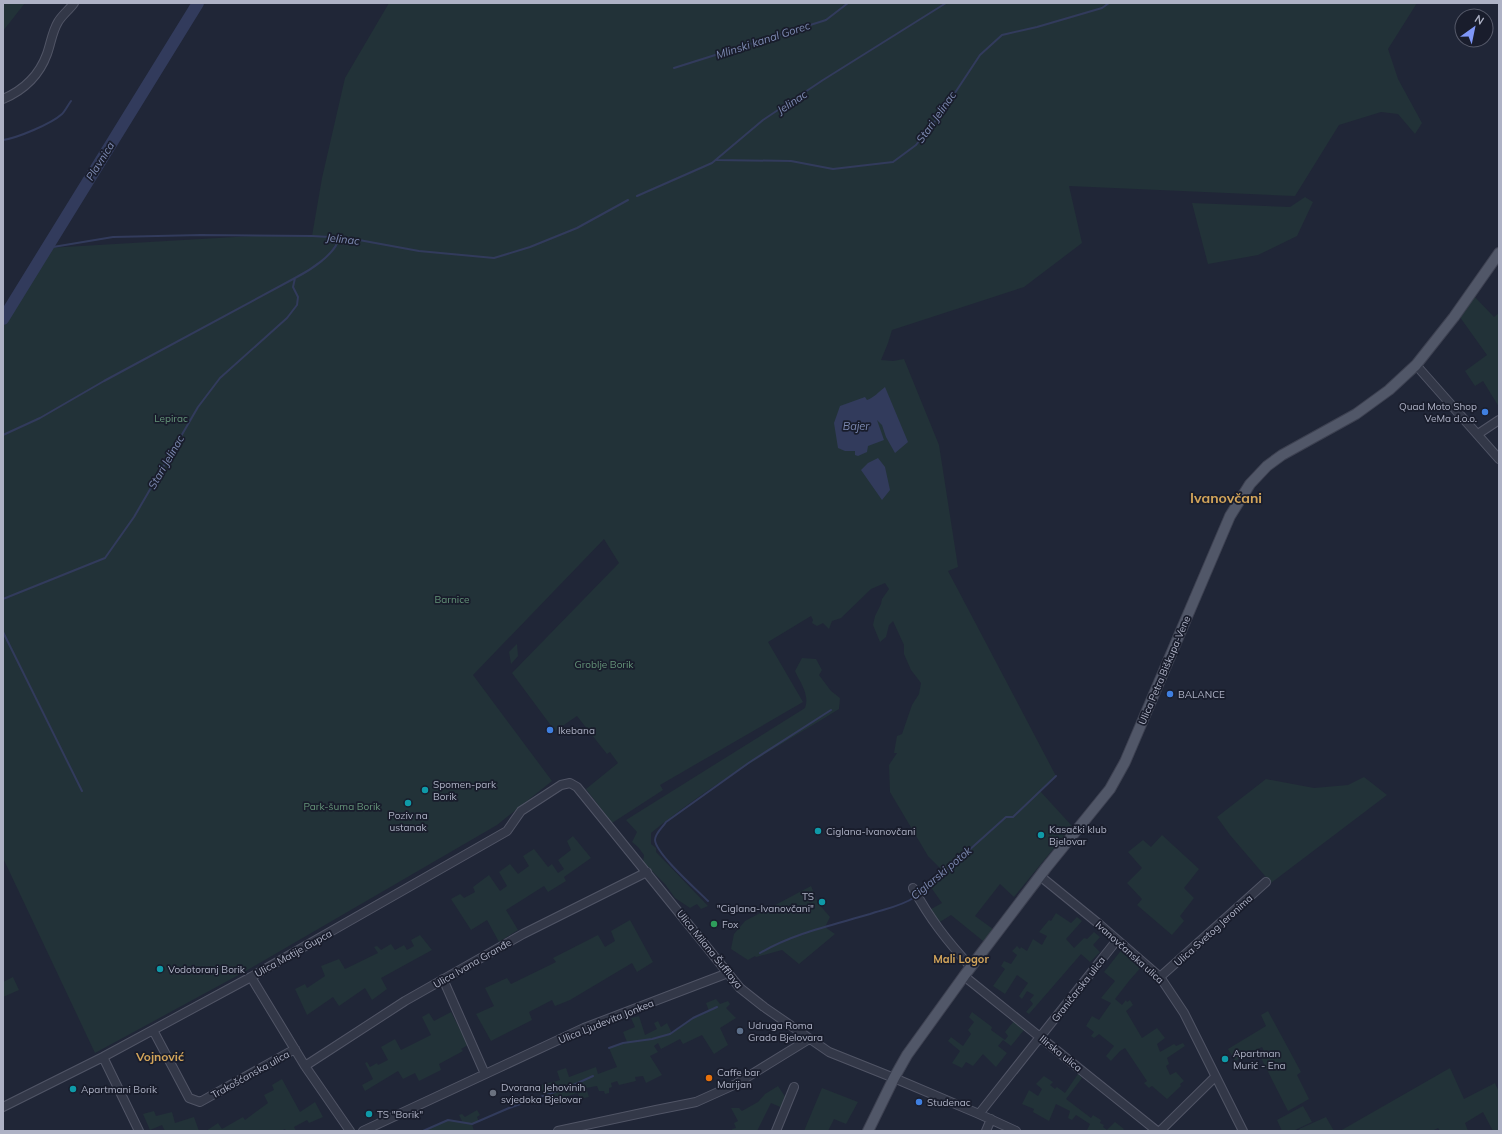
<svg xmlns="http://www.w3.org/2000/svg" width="1502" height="1134" font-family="Mulish,sans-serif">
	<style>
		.green { fill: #223238 }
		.water { fill: #323b5c }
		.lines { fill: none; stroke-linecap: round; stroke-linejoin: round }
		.stream { stroke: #323b5c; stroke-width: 2 }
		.river { stroke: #323b5c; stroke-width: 12 }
		.minor-casing { stroke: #515566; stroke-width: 10 }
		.major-casing { stroke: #3d4151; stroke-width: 12 }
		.minor { stroke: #333848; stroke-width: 8 }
		.major { stroke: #515768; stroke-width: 10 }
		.shop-dot { fill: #3f7fe0; stroke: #191d2c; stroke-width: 1.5 }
		.culture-dot { fill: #0f9aa8; stroke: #191d2c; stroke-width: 1.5 }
		.leisure-dot { fill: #2e9e5b; stroke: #191d2c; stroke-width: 1.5 }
		.service-dot { fill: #5c6f8a; stroke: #191d2c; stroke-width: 1.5 }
		.food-dot { fill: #e8710a; stroke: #191d2c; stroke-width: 1.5 }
		.worship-dot { fill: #6b7280; stroke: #191d2c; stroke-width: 1.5 }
		.labels { text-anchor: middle; stroke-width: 3.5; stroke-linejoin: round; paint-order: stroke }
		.poi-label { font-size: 10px; fill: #aeb2c5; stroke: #191d2c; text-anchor: start }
		.park-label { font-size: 10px; fill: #659579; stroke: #191d2c }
		.street-label { font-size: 10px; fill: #aeb2c5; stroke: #191d2c }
		.water-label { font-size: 11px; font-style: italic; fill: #7d8ab2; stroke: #191d2c }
		.neighbourhood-label { font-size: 11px; font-weight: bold; fill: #d3a55a; stroke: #191d2c }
		.quarter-label { font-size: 12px; font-weight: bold; fill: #d3a55a; stroke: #191d2c }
		.district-label { font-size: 14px; font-weight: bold; fill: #d3a55a; stroke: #191d2c }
	</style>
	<rect width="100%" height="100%" fill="#202637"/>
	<!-- green -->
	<path class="green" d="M3,3H25L3,31Z
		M389,3H1417L1388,49L1398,79L1422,123L1415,134L1398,114L1381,112L1339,125L1295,196L1069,186L1082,243L1024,287L892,330L888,343L881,360L893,361L904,359L939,445L958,567L948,571L1056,776L1040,791L1072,826L1014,897L1000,884L975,916L997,932L988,945L951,915L935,925L926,912L942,903L930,886L943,871L928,856L890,792L889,765L897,753H894L897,736L902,734L912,705L919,694L921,683L911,670L904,654V645L893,621L889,625L886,637L880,642L873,625L875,616L881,604L882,599L889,589L885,583L871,589L841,618L832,621L829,629L823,623L817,626L812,623L813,620L811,616L768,642L803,702L660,785L663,790L612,823L586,789L618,763L610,752L607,754L577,716L555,731L512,673L619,563L604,539L473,675L552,781L497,825L244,972L95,1053L3,858V319L47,248L269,235L312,236L322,178L345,78Z
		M1305,197L1313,202L1297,236L1258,255L1208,264L1192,203L1290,207Z
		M1471,293L1494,317L1499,313V407L1483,381L1475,386L1465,371L1487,355L1457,313Z
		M517,644L518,656L511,664L509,652Z
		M802,658L816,659L822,670L819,675L831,691L840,698L839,709C776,748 709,785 651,833V844L656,848V852L708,906L701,909L697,904L690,908L675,898L665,884L643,862L644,855L638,847L632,842L637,832L626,820L805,708C810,695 800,682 795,671Z
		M1364,777L1387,795L1271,883L1230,835L1217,817L1266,779L1314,788L1348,785Z
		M1162,835L1199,869L1184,888L1194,898L1180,916L1184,921L1172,935L1137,905L1142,899L1127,883L1142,868L1128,852L1143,840L1151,847Z
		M573,836L591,858L564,877L566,881L548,892L544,886L506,910L518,930L499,942L487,920L471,930L451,899L460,894L464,898L475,892L473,887L489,875L500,891L507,886L499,872L510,864L518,874L529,866L523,856L534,849L548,867L552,864L558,873L564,869L558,860L571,850L567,841Z
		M811,886L818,903L830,917L825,927L835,934L799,964L782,950L756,957L755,956L748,960L731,949L734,934L745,921Z
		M1056,913L1071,923L1077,917L1082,921L1066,939L1074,948L1084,938L1087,939L1094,932L1100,937L1093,945L1100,952L1090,962L1081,954L1029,1014L1026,1012L1033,1004L1030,1000L1034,995L1027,991L1022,999L1019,996L1028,983L1017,975L1005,994L993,986L1005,969L1001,966L1004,961L1011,964L1017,955L1012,951L1017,946L1020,949L1021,947L1027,951L1033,939L1042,945L1047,936L1039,932L1049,920L1051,921Z
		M630,920L653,962L637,972L632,963L570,1000L555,1006L552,1000L529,1012L532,1020L491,1041L476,1014L494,1006L485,988L507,978L511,984L550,965L556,962L553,958L598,935L605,947L615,941L611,931Z
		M420,935L432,950L381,978L387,989L372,1000L365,988L339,1006L333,997L307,1015L295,989L305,984L307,988L325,976L321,966L339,959L345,969L378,953L374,947L377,946L381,950L391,944L395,950L404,945L407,950L414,946L411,940Z
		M1123,948L1142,966L1129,981L1115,999L1122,1005L1126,1000L1127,1002L1130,1000L1133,1005L1126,1011L1142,1038L1157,1028L1165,1038L1157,1044L1160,1052L1174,1044L1176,1046L1183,1043L1185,1046L1167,1058L1169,1064L1166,1066L1170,1075L1176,1072L1184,1081L1180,1084L1181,1086L1167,1099L1152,1086L1149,1088L1144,1083L1147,1081L1125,1048L1120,1051L1111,1061L1106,1056L1114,1046L1099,1034L1094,1038L1091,1036L1094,1032L1086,1026L1092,1016L1099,1020L1111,1003L1101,998L1115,981L1104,972Z
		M13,977L19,990L3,997V982Z
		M716,999L720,1004L728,1001L730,1004L726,1008L736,1018L720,1028L728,1045L714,1054L702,1035L683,1044L680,1039L661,1049L658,1043L654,1046L658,1052L650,1056L662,1075L646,1083L643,1076L635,1077L636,1081L619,1085L617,1081L611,1083L612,1087L609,1088V1093L605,1094L604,1091H599L597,1086L586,1088L589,1097L580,1099L578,1093L565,1097L567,1103L556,1105L551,1093L543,1095L538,1086L560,1080L557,1071L566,1068L569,1077L596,1067L598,1074L617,1067L609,1048L627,1042L623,1032L635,1027L631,1018L639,1016L645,1035L657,1029L654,1023L658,1021L661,1027L667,1023L672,1033L693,1018L709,1011L706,1003Z
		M1268,1011L1301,1072L1297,1075L1309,1099L1288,1111L1260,1056L1265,1053L1262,1047L1235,1061L1228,1049L1266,1026L1261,1015Z
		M451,1012L468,1045L461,1049L463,1051L439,1064L441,1070L419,1081L415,1073L403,1079L398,1071L365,1091L362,1085L373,1079L365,1063L367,1062L370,1067L377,1063L378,1065L388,1060L381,1047L395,1039L401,1050L431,1035L422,1017L429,1013L434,1021Z
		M972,1012L992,1027L991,1030L1005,1040L1008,1036L1005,1032L1014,1021L1024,1030L1011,1046L1003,1040L998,1046L1007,1053L996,1067L983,1054L973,1066L966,1062L962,1068L952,1063L960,1051L948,1041L951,1037L963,1046L971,1034L968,1030L974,1022L969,1017Z
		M1450,1068L1464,1099L1495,1083L1499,1092V1131H1493L1483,1112L1465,1123L1468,1131H1455V1130L1452,1131H1440L1438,1128L1432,1131H1340Z
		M1078,1074L1082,1078L1066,1099L1091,1118L1093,1115L1101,1120L1100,1123L1104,1125L1103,1127L1107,1130L1115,1122L1124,1129L1122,1131H1089L1087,1130L1090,1124L1076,1115L1072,1120L1068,1118L1070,1111L1056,1104L1049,1121L1033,1112L1034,1109L1022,1104L1029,1090L1038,1096L1042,1089L1036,1084L1044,1076L1053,1082L1050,1085L1055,1089L1057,1087L1065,1093Z
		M282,1079L300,1112L315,1102L323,1117L309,1123L307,1120L294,1127L296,1131H286L285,1129L281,1131H206L218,1123L222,1129L243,1117L245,1120L268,1103L264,1095L274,1090L272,1085Z
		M778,1086L788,1101L785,1109L771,1103L757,1131H733L732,1129L736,1128L734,1123L738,1121L731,1108H739L742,1111L758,1102L765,1094Z
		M822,1088L858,1102L846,1124L834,1119L828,1131H804Z
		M1303,1106L1312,1122L1293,1131H1282L1277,1120Z
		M477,1110L480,1115L477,1117L479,1122L472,1124L474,1131H423L448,1120L459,1122L462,1121L459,1115L462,1114L465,1117Z
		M154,1111L156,1116L172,1112L175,1123L194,1117L199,1131H202H165L162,1125L150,1130L143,1114Z
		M1326,1117L1334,1131H1300L1299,1129Z"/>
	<!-- water -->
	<path class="water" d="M885,387L908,442L895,453L886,437L882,425L877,420L884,440L868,446L867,452L858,456L855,455V451H845L838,448L834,423L840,406L865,397L867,400C872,399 880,391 885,387Z
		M878,458L885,467L890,490L882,500L861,470L868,463Z"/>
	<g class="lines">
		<!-- stream -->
		<path class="stream" d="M674,68L826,20L848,3
			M3,140C17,138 51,124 62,114C65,111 68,105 71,101
			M716,160L791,161L833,169L893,162L916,145L943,111L980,55L1002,35L1037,27L1102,8L1109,3
			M637,196L712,163L763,120L823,80L946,3
			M47,248L113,237L201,235L312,236L348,238L419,251L494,258L530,247L577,228L628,200
			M3,435L40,418L104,381L295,278
			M3,599L105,558L134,517L198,407L220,378L287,318L297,305L298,297L293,287L295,278C309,271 336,254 339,238
			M3,632L82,791
			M919,895L1006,817H1013L1056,776
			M708,901C697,890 656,854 655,840C655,833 663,827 666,822L750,762L831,710
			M760,953C794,933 833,925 870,914C885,909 902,906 915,897
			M609,1048L623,1043L652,1039L670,1034L693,1018L717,1007
			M423,1131L448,1120L472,1124L509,1108L569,1087L593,1076"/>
		<!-- river -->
		<path class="river" d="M3,319L198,3"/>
		<!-- minor casing -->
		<g class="minor-casing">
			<path id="minor" d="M3,99C24,90 39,76 47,54C51,43 52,32 58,22C62,15 70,9 74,3
				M1416,365L1499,459
				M1478,434L1499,420
				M1040,876L1099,924L1160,977L1184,1013L1243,1131
				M913,888C930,919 947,941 971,967
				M964,976L1157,1131
				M251,977L305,1066L350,1131
				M1160,977L1266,882
				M443,979L485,1074
				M153,1030L189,1098L200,1102L295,1049
				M103,1057L139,1131
				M305,1066L405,1001L523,934L647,872
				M3,1107L103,1057L251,977L507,831L521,811L561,785L570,783L577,787L740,988L764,1007L829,1052L894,1078L979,1114L1016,1131
				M979,1114L1117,940
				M363,1131L584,1028L728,973
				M558,1131L656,1110L696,1102L736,1084L809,1039
				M776,1131L794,1087
				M986,1131L991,1119
				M1160,1131L1215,1077"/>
		</g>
		<!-- major casing -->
		<g class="major-casing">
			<path id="major" d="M868,1131L894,1078L907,1055L964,976L1046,868L1110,789L1125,762L1230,516L1250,484L1267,466L1282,455L1356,414L1389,390L1416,365L1454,317L1499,253"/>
		</g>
		<!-- minor -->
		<use href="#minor" class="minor"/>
		<!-- major -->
		<use href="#major" class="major"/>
	</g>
	<!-- markers -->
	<g class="shop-dot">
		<circle cx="1485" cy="412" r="4"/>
		<circle cx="1170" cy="694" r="4"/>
		<circle cx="550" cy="730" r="4"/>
		<circle cx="919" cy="1102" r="4"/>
	</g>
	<g class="culture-dot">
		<circle cx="425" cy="790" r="4"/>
		<circle cx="408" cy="803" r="4"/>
		<circle cx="818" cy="831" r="4"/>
		<circle cx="1041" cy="835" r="4"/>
		<circle cx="822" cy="902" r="4"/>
		<circle cx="160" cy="969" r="4"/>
		<circle cx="1225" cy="1059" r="4"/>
		<circle cx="73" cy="1089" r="4"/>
		<circle cx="369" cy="1114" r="4"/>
	</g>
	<circle class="leisure-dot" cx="714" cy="924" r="4"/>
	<circle class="service-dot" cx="740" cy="1031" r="4"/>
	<circle class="food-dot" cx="709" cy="1078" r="4"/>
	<circle class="worship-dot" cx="493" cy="1093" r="4"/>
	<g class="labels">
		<!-- poi labels -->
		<g class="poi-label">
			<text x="1477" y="410" text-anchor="end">Quad Moto Shop<tspan x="1477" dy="12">VeMa d.o.o.</tspan></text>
			<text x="1178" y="698">BALANCE</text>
			<text x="558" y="734">Ikebana</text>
			<text x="433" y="788">Spomen-park<tspan x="433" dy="12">Borik</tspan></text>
			<text x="408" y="819" text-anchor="middle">Poziv na<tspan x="408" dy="12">ustanak</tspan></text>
			<text x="1049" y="833">Kasački klub<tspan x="1049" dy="12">Bjelovar</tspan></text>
			<text x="826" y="835">Ciglana-Ivanovčani</text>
			<text x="814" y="900" text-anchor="end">TS<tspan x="814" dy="12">"Ciglana-Ivanovčani"</tspan></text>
			<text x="722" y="928">Fox</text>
			<text x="168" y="973">Vodotoranj Borik</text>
			<text x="748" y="1029">Udruga Roma<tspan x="748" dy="12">Grada Bjelovara</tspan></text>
			<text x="1233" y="1057">Apartman<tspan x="1233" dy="12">Murić - Ena</tspan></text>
			<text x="717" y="1076">Caffe bar<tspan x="717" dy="12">Marijan</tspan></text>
			<text x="501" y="1091">Dvorana Jehovinih<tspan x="501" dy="12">svjedoka Bjelovar</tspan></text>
			<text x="81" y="1093">Apartmani Borik</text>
			<text x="927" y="1106">Studenac</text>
			<text x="377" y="1118">TS "Borik"</text>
		</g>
		<!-- park labels -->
		<g class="park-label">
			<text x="171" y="422">Lepirac</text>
			<text x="452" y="603">Barnice</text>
			<text x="604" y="668">Groblje Borik</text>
			<text x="342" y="810">Park-šuma Borik</text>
		</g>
		<!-- street labels -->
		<g class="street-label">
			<text transform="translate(1164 670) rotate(-67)" y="4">Ulica Petra Biškupa-Vene</text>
			<text transform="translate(1213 930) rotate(-42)" y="4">Ulica Svetog Jeronima</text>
			<text transform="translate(710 949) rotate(51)" y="4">Ulica Milana Šufflaya</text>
			<text transform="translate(1130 952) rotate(42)" y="4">Ivanovčanska ulica</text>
			<text transform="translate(293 953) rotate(-29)" y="4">Ulica Matije Gupca</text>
			<text transform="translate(472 963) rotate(-30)" y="4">Ulica Ivana Granđe</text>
			<text transform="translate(1078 989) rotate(-52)" y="4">Graničarska ulica</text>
			<text transform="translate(606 1021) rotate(-22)" y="4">Ulica Ljudevita Jonkea</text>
			<text transform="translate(1061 1053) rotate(39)" y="4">Ilirska ulica</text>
			<text transform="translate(250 1074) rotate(-29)" y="4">Trakošćanska ulica</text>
		</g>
		<!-- water labels -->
		<g class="water-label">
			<text transform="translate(763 40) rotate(-18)" y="4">Mlinski kanal Gorec</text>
			<text transform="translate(792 102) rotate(-33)" y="4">Jelinac</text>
			<text transform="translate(936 117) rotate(-55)" y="4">Stari Jelinac</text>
			<text transform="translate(100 161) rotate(-58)" y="4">Plavnica</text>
			<text transform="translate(343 239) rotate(6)" y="4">Jelinac</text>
			<text x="856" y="430">Bajer</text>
			<text transform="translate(166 462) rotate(-60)" y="4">Stari Jelinac</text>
			<text transform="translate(941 873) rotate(-40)" y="4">Ciglarski potok</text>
		</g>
		<!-- neighbourhood labels -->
		<g class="neighbourhood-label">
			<text x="961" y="963">Mali Logor</text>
		</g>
		<!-- quarter labels -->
		<g class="quarter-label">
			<text x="160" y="1061">Vojnović</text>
		</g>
		<!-- district labels -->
		<g class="district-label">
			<text x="1226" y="503">Ivanovčani</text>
		</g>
	</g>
	<!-- border -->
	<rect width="1502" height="1134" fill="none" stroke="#aeb2c5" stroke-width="8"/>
	<!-- north arrow -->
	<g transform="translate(1474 28) rotate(33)"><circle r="19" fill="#191d2c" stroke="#555969"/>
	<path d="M0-3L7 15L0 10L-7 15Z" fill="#7f97f8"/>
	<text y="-6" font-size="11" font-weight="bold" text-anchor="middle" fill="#aeb2c5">N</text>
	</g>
</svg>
